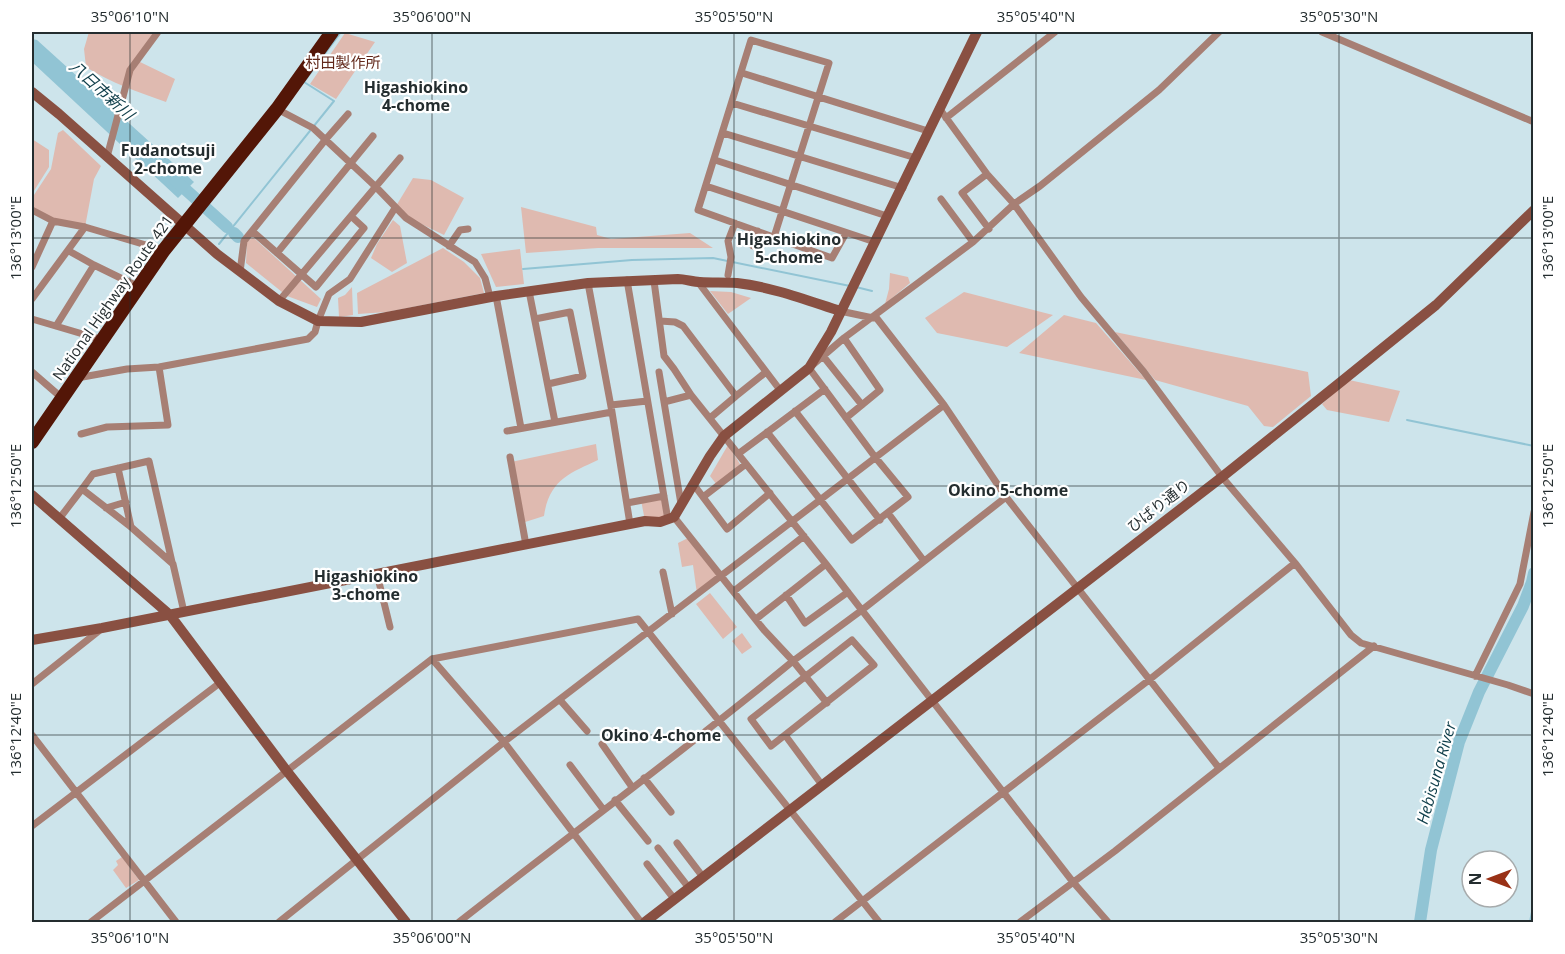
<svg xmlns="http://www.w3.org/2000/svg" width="1565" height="954" font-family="'Open Sans','Noto Sans JP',sans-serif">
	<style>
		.green { fill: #dfbab0 }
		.water { fill: #91c4d4 }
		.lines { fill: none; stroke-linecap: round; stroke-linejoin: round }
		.stream { stroke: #91c4d4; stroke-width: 2 }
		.river { stroke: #91c4d4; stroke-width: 12 }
		.street { stroke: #a77f74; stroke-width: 7 }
		.secondary { stroke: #895042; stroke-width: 10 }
		.highway { stroke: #531607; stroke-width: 14 }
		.ticks { fill: none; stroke: #242d2f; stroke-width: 1.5; stroke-opacity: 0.45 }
		.labels { text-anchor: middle; stroke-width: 4.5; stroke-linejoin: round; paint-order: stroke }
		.park-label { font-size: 15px; fill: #62281a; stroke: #fff }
		.street-label { font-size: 15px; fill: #242d2f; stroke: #fff }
		.neighbourhood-label { font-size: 16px; font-weight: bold; fill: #242d2f; stroke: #fff }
		.water-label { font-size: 16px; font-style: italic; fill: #0e3d49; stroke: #fff }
		.neatline { fill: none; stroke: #242d2f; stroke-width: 2 }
		.ticks-label { font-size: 15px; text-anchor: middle; fill: #242d2f }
	</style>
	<rect width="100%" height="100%" fill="#cde4eb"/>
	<!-- green -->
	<path class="green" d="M89,32H155L138,61L175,79L166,102C138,92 111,83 86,67L84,49Z
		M345,33L375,42L336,99L310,84Z
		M63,130L101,166L94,179L85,227L70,225L32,210V198L51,169L58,133Z
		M32,139L49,150V167L32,194Z
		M413,178L431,180L464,198L444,235L407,217L396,206Z
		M521,207L596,227L597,235L611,239L690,233L713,248H598L526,253Z
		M393,220L400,226L407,263L392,272L371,258L377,244Z
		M253,237L321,299L317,307L287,296L246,263L247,242Z
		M443,248L464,262L480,278L484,293L387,312L358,314L357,293Z
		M520,249L524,284L496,287L481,254Z
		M890,273L908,277L910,283L885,304L889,289Z
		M352,287L353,315L339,317L338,298L345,295Z
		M710,291L731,292L751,298L728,314Z
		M964,292L1053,315L1007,347L937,333L925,318Z
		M1064,315L1096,323L1146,380L1019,353Z
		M1115,332L1308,372L1311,396L1273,427L1264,426L1248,406L1155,380Z
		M1349,380L1400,391L1389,422L1327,410L1322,404Z
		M596,444L598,460C570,473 549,480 544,516L522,523L511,462Z
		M728,445L740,464L717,485L710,476Z
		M663,496L668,520L645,521L641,500Z
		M690,537L721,576L697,594L693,565L682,567L678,543Z
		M710,593L737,627L723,639L696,604Z
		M742,633L752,647L742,654L732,641Z
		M122,857L139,880L126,888L113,870L118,865L116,861Z"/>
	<!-- water -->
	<path class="water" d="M32,39L37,40L194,182L178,198L32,62Z"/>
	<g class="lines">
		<!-- stream -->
		<path class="stream" d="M219,244L334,101L304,82L341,32
			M523,269L632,260L713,258L850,286
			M856,287L872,291
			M1407,420L1534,446
			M1533,901L1534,899
			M1530,922L1532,912"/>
		<!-- river -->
		<path class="river" d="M175,180L227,227
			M234,233L238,237
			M1420,922L1431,850L1459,742L1479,692L1523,606L1532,582L1534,573"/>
		<!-- street -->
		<path class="street" d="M1322,32L1534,122
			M742,73L928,131
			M732,103L916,158
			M939,108L987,174L1014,204L1081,297L1144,372L1222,477L1295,563L1351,635L1361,643L1508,685L1534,694
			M277,109L313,128L376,187L406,218L475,262L485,278L490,297
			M946,118L1055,32
			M723,133L903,188
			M107,157L130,70L158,32
			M715,160L887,216
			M987,174L962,193L989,229
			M706,186L875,242
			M941,199L973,242
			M32,210L53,221L85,227L163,250
			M252,231L316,287L364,228L352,217
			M774,237L829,63L751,40L698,210L832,258L846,233
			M449,246L460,230L468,229
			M753,246L758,231
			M69,251L94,265
			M277,253L373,136
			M32,267L53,221
			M240,272L244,241L326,139L348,114
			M728,275L731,257L728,241L735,223
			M627,280L668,520
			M654,281L664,356L674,369L691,395L826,564L1073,882L1108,922
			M698,282L780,390
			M529,291L555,422
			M496,296L521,428
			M32,299L85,227
			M279,301L400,158
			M840,311L873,318
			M875,316L944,405L1006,497L1219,768
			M32,319L103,340
			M535,319L570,312L583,376L548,384
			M660,321L675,322L683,326L736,396L710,418
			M56,326L94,265L139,287
			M844,338L880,390L846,418
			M823,356L862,405
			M32,372L62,398
			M659,372L681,504
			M77,378L127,369L159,367L308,339L315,332L318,321L329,294L350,279L395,208
			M736,396L766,372
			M664,402L691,395
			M611,405L647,401
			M795,411L880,520
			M612,412L630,524
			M507,431L612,412L588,283
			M767,432L852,540L908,497L875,457L809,368L844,338L973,242L1014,204L1040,186L1159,90L1219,32
			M81,434L107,427L168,425L159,367
			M738,454L825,389
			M510,457L526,545
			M118,468L131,527
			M694,485L727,529L770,493
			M82,489L93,474L149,461L172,562
			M703,497L746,464
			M627,503L664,496
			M106,508L126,502
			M888,513L924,561
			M674,517L764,630L793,661L862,610L1006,497
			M59,519L82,489L131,527L173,564L184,612
			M663,572L672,614
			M377,574L390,627
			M734,591L804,536
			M786,595L805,623L848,592
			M756,619L826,564
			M852,640L874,665L771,746L751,719Z
			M432,659L504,742L641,922
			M1475,676L1520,584L1534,512
			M32,684L100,630
			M560,700L587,731
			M32,735L176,922
			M785,735L822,785
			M602,744L632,787
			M570,765L603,809
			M644,778L671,812
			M615,800L648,841
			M32,826L221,682
			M677,843L703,877
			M658,848L689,888
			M647,864L675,900
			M91,922L432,659L638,619L879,922
			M279,922L504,742L944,405
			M459,922C570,835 684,751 793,661L827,703
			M835,922L1149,680L1295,563
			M1020,922L1115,851L1374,646"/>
		<!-- secondary -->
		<path class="secondary" d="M32,92L59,114L217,254L279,301L318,321L361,322L496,296L588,283L678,279C685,279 693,282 700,282C712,283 724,282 737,283C772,287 806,300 840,311
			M32,495L170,615L286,770L406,922
			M32,640L102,628L645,521L660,522L674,517L710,456L724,436L809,368L831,332L977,32
			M645,922L1222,477L1342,381L1436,305L1534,210"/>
		<!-- highway -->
		<path class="highway" d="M32,442L164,250L277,109L332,32"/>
	</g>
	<!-- ticks -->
	<path class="ticks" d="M130,32V922M432,32V922M734,32V922M1036,32V922M1339,32V922M32,238H1534M32,486H1534M32,735H1534"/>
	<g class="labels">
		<!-- park labels -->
		<g class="park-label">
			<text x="343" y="68">村田製作所</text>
		</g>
		<!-- street labels -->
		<g class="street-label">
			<text transform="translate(113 298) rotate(-55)" y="5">National Highway Route 421</text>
			<text transform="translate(1159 506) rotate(-38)" y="5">ひばり通り</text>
		</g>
		<!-- neighbourhood labels -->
		<g class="neighbourhood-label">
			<text x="416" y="93">Higashiokino<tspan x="416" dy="18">4-chome</tspan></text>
			<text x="168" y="156">Fudanotsuji<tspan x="168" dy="18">2-chome</tspan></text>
			<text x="789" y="245">Higashiokino<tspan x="789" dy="18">5-chome</tspan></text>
			<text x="1008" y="496">Okino 5-chome</text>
			<text x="366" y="582">Higashiokino<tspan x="366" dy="18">3-chome</tspan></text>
			<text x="661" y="741">Okino 4-chome</text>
		</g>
		<!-- water labels -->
		<g class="water-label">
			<text transform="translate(102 90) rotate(42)" y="6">八日市新川</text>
			<text transform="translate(1436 773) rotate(-74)" y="6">Hebisuna River</text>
		</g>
	</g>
	<!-- border -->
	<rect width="1565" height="954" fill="none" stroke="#ffffff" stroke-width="66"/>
	<!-- north arrow -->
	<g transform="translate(1490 879) rotate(270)"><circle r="28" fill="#ffffff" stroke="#a7abac" stroke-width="1.5"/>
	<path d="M0-4.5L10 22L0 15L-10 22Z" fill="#993116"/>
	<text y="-9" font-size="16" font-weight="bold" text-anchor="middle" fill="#242d2f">N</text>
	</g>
	<rect x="33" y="33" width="1499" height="888" class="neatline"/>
	<g class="ticks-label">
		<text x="130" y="22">35°06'10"N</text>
		<text x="432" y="22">35°06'00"N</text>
		<text x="734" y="22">35°05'50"N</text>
		<text x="1036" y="22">35°05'40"N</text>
		<text x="1339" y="22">35°05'30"N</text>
		<text transform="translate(1548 238) rotate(-90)" y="5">136°13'00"E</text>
		<text transform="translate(16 238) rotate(-90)" y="5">136°13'00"E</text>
		<text transform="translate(1548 486) rotate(-90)" y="5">136°12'50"E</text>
		<text transform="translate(16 486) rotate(-90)" y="5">136°12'50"E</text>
		<text transform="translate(1548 735) rotate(-90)" y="5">136°12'40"E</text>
		<text transform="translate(16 735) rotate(-90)" y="5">136°12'40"E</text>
		<text x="130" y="943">35°06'10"N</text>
		<text x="432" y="943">35°06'00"N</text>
		<text x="734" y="943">35°05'50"N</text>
		<text x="1036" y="943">35°05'40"N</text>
		<text x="1339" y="943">35°05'30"N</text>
	</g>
</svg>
